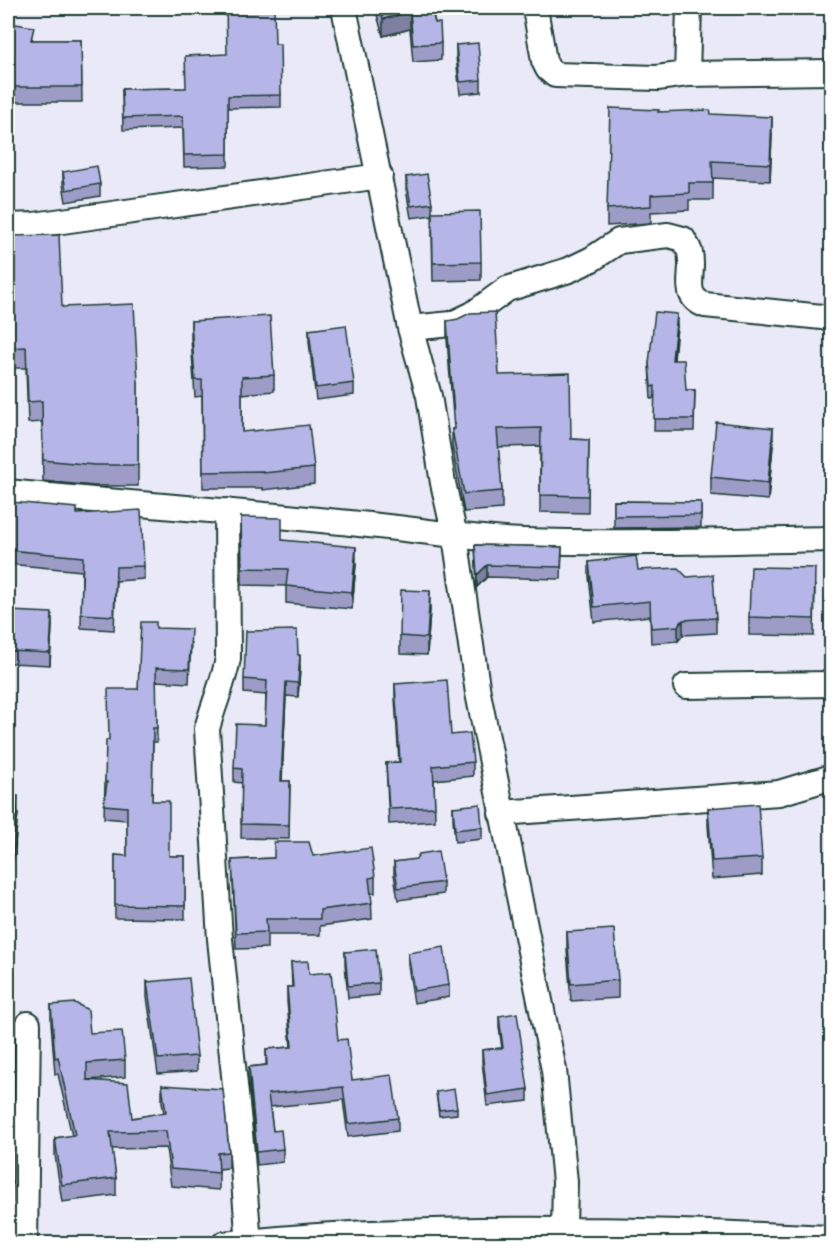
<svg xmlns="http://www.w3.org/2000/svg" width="839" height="1251" font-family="Caveat,sans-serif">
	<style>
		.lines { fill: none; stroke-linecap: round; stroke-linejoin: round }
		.minor-casing { stroke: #1f3d34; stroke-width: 28 }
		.minor { stroke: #fff; stroke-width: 24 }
		.wall { fill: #9d9cc7; stroke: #1f3d34; stroke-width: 1.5 }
		.shaded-wall { fill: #7f7fa2; stroke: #1f3d34; stroke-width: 1.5 }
		.building { fill: #b6b5e7; stroke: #1f3d34; stroke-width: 1.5 }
	</style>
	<rect width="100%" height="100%" fill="#e9e9f8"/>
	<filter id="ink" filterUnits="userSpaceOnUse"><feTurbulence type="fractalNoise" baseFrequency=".0167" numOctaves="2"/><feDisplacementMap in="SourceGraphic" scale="12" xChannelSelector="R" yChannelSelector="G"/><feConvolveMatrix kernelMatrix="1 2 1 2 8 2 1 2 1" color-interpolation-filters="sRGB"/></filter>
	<g filter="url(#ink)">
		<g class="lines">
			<!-- minor casing -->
			<g class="minor-casing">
				<path id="minor" d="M344,8L410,328L429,396L443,483L455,536L478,693L554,1070L565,1182L564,1230
					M535,8L544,61L548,69L555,75L657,78L687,74L832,72
					M687,74L689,8
					M8,226L34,225L380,176
					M410,328L452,324L473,314L507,289L569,270L592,259L619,241L668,235L683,239C685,243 689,248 690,253C695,273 680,296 705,305L822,317
					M8,492C128,504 249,512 369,525C420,530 471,539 523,541C626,544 729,541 832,539
					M227,511L228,658C224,682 213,705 207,729L220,939L241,1143L249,1244
					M686,686L832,684
					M501,813L779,793L832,777
					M25,1244L28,1024
					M224,1244C274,1239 323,1235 373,1233C526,1226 679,1231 832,1238"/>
			</g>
			<!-- minor -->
			<use href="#minor" class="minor"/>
		</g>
		<!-- wall -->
		<path class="wall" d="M8,8L11,23L34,40H81L82,102H10V116H8Z
			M375,8H431L441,43V60L413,62L410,29L383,36Z
			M275,44L281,95V107L228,108V166L184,167L183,128L123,130L122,89L186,88L227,54Z
			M456,45L481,80V92L460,94L456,57Z
			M658,112L711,114L772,134L770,181L713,178V200H689V210L651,212V223L607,226V209Z
			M63,172L100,184V196L66,202L63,184Z
			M406,177L432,203V215L411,218L406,189Z
			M432,230L481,262V280L433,281Z
			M8,236L62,307L138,382V486H94L43,481L42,422L28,423L26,368H9L8,331Z
			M191,321L274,375V391L242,394V432L314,468V484L263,490V488H203L202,396L195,397L191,338Z
			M447,321L499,375L571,439L589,440L588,513L540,512V446L498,447L502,491V509L464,512L452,446V429H454L447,339Z
			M677,326L674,360L686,390H695L694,431H654L655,398L651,399L649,363Z
			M309,330L354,383V395L316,400L309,342Z
			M773,445L768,500L711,495V477Z
			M614,501L701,502V527L614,528Z
			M77,514L144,566V579L116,581L114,630L81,628L82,571L8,564V523Z
			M241,517L282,540L356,564L352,609L286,603V586L242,585Z
			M475,545L562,547L561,579L487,577L477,587Z
			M589,562L716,618V633L683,635L678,641L651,643L650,616L594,622L589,577Z
			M815,586L814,636L749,635V617Z
			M430,609L427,655L400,654V636Z
			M52,625L50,665L11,663V651L8,650V638Z
			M156,628L191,643L189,683L156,681L157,742H153L152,801L169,856H185V919L115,918V855L127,856V820L104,818L105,782L108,740L138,689Z
			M298,655L300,669L298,697L286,696L282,781H290L289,839L241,838L242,783L234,782V768L265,725L266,695L244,693V679Z
			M395,684L451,735L473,762V776L434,780L435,821L389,824L386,763L399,762L395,698Z
			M8,723L9,795L18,813L13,863L8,862Z
			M453,807L482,827V839L455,842L453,819Z
			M708,808L762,858V875L712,879L708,825Z
			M313,856L375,877V893H371L372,919L320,926V935H267V948L236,949L232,860Z
			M394,862L443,882V894L398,900L394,874Z
			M8,919L12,920L11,946H8Z
			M567,932L618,980V998L571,1001L567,950Z
			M345,952L379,983V995L348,998L345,964Z
			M408,953L449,985V997L414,1003L408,965Z
			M291,962L309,974L338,1040L352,1080L398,1118V1131L348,1137L343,1100L270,1107L273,1131L283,1149V1162L257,1165L249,1080V1067L266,1065V1049L291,1047L287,1001V987H292Z
			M147,982L197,1056V1071L158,1074L147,997Z
			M51,1005L125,1060V1077L87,1080L132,1118L164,1113L162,1102V1085L229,1152V1168L219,1169V1190L171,1186L166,1148L112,1149L116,1178V1195L62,1202L55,1155V1138L72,1136L58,1074H55L51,1022Z
			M499,1016L528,1089V1101L487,1106L482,1061V1050L502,1048L499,1027Z
			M436,1092L457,1108V1114L439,1116Z"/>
		<!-- shaded-wall -->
		<path class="shaded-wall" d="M410,12V29L383,36V19Z
			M772,117V134L770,181V164Z
			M677,314V326L672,372V360Z
			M773,428V445L768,500V483Z
			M356,547V564L352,609V592Z
			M487,565V577L477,587V575Z
			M430,591V609L427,655V638Z
			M52,613V625L50,665V653Z
			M683,620V635L678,641V626Z
			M300,655V669L298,697V683Z
			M286,682V696L281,795V781Z
			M18,796V813L13,863V846Z"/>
		<!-- building -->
		<path class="building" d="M8,8H11L10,23L34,27L31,40H81L82,87H10V102H8Z
			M226,8H274L275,44H280L281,95L228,96V154L184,155L183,116L123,118L122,89L186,88L185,56L227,54Z
			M380,8H431L435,23H440L441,43L413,45L410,12L383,19Z
			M478,43L481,80L460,82L456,45Z
			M610,108L659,110L658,112L710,110L711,114L772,117L770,164L712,161L713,183H689V193L651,195V206L607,209Z
			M97,166L100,184L66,190L63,172Z
			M427,174L432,203L411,206L406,177Z
			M480,211L481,262L433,263L432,212Z
			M59,235L62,307L134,304L138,382V465H94L43,460L42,401L28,402L26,347L9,348L8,311V236Z
			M495,312L499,375L570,373L571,439L589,440L588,496L540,495L541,428L497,429L502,491L464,494L452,429H455L447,321L458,319L470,313Z
			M655,312L677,314L672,360H684L686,390H695L694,419H654L655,386L651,387L649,363Z
			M270,316L274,375L242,377V432L309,425L314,468L263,473V471L203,472L202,380H195L191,321Z
			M346,325L354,383L316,388L309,330Z
			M716,422L773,428L768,483L711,477Z
			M614,501L701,502V515L614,516Z
			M11,502L77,508V514L141,510L144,566L116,567L114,616L81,614L83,557L8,550V523H9Z
			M241,517L282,518V540L356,547L352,592L286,586L288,569L242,568Z
			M475,545L562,547L561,567L487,565L477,575Z
			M636,556L638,570L678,568L687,577L713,575L716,618L683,620L678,626L651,628L650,601L594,607L589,562Z
			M751,567L815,568L814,619L749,617Z
			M401,590L430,591L427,638L400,636Z
			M9,611L52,613L50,653L11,651L12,640L8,638Z
			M141,622H156V628L191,629L189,669L156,668L157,728H153L152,801H169V856H185V906L115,905V855L127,856V807L104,805L107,782H105L106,740H109L108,689H138Z
			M297,630L298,655H300L298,683L286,682L281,781H290L289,825L241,824L242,769L234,768L236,724L265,725L267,681L244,679L246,631Z
			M447,680L451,735L470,733L473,762L433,766L435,807L389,809L386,763L400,762L395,684Z
			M8,723H10L8,795L18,796L13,846L8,845Z
			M480,804L482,827L455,830L453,807Z
			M758,804L762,858L712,861L708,808Z
			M274,842H309L313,856L371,848L375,877L369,878L372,903L320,910V919H266L267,932L236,933L232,860L274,858Z
			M438,851L443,882L398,888L394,862L416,859L419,854Z
			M8,919L12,920L11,940H8Z
			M614,929L618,980L571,984L567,932Z
			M444,947L449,985L414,991L408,953Z
			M376,949L379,983L348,986L345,952Z
			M308,961L309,974L331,972L338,1040L347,1039L352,1080L392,1075L398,1118L348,1124L343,1087L268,1094L273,1131L281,1130L283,1149L257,1152L249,1067L267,1065L266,1049L292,1047L287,987H293L291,962Z
			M189,978L197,1056L158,1059L147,982Z
			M75,1003L88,1010L90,1033L122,1031L125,1060L87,1063V1080L128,1083L132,1118L166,1112L162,1085L223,1089L229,1152L218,1153L219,1173L171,1169L166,1131L110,1132L116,1178L62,1185L55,1138L75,1135L58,1057L55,1058L51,1005Z
			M517,1013L528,1089L487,1095L482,1050L503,1048L499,1016Z
			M454,1089L457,1108L439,1110L436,1092Z"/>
	</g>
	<!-- margin -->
	<rect width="839" height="1251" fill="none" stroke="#fff" stroke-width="30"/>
	<rect x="15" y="15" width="809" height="1221" fill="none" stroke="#1f3d34" stroke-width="2" filter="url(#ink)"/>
</svg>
